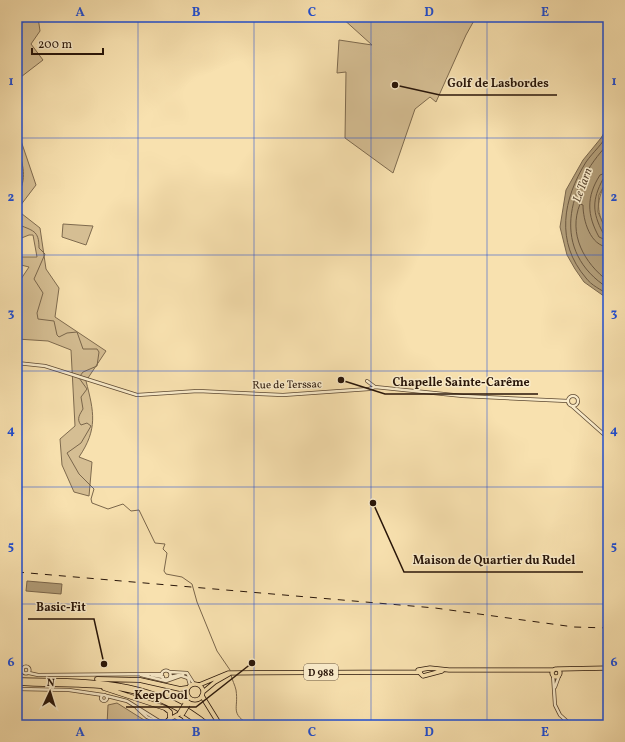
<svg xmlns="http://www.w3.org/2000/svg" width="625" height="742" font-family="Vollkorn,serif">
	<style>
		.green { fill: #d5be93; stroke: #7e6a4e }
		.water { fill: #b19c77; stroke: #7a664b }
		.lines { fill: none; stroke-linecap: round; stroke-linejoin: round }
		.shore { stroke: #6c5840; stroke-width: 1 }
		.stream { stroke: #7a664b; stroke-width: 1 }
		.minor-casing { stroke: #5c4832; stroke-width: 4 }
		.major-casing { stroke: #281509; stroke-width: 5 }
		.highway-casing { stroke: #281509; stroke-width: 5.5 }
		.minor { stroke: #faeccb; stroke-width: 2.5 }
		.major { stroke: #f8e1af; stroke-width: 3.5 }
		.highway { stroke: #f8e1af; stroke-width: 4 }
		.rail { stroke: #281509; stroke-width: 1; stroke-dasharray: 7 7; stroke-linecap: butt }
		.major-bridge-casing { stroke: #281509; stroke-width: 5; stroke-linecap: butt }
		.major-bridge { stroke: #f8e1af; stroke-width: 3.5 }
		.grid { fill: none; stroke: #1d4ed8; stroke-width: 1; stroke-opacity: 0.55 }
		.labels { text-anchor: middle; stroke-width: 3; stroke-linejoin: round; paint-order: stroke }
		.shield { fill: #faeccb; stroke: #675643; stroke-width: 1 }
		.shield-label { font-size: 10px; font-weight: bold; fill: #281509 }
		.street-label { font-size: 11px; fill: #281509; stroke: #faeccb }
		.water-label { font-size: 12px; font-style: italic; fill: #5f4b35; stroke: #faeccb }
		.leader { fill: none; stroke: #281509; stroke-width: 1.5 }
		.callout-dot { fill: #281509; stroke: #faeccb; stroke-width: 1.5 }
		.callout-label { font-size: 12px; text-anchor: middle; font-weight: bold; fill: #281509; stroke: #faeccb; stroke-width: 3; stroke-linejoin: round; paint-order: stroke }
		.neatline { fill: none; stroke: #1d4ed8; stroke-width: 1.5 }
		.grid-label { font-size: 13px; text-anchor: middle; font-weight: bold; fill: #1d4ed8 }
	</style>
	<rect width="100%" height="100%" fill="#f8e1af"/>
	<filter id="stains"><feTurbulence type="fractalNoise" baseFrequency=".005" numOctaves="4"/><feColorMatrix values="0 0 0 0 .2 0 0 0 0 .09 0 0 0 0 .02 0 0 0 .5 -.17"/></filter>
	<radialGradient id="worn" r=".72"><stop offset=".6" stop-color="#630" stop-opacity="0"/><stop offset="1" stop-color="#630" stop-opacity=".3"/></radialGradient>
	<!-- green -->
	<path class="green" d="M17,17H38L40,31L31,44L43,60L17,80Z
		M341,17H476L466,35L436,102L430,97L415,109L393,173L345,138L346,72L337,73L339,40L372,45Z
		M17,129L36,185L17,210L40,228L46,269L59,288L55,317L106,351L86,381C94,412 98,429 79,457L92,462L89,496L74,492L62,465L60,439L75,426L71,350L48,341L17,339V285L29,267L17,264V250L20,257H37L33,235H29L19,239L17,237Z
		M608,178V235C596,210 595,203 608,178Z
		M63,224L93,226L86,245L62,237Z
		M117,703L152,725H107L108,705Z"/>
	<!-- water -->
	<path class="water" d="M608,126V178L599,195L598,212L608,235V299L584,282L575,269L567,255L560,227L566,190L583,160L601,138Z
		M27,581L62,584L61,594L26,591Z"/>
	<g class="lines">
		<!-- shore -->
		<path class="shore" d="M608,133C603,144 593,152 586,162C563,199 555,242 586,278C591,285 601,290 608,294
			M608,144C567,187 550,251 608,288
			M608,172L600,175C586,197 587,215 599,237L608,241
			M608,177L603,179C592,200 592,212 603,233L608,236
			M608,247C590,246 583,220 583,205L580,204C568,234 584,263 608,281"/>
		<!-- stream -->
		<path class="stream" d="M17,26L25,21L27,17
			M17,147C23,163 28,180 17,195
			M17,224C33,231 39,230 39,248L45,254L34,279L43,293L37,313L38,319L54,321L57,335L59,337L67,333L77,332L83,349H97L99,352L97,366L83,372L80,376
			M79,378L87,389L81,397L83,409C80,414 76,419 81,425L87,423L91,426L81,443L67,453L79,474L94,489L91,499L92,503L108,509L123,504L131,511L139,510L155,543L165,544L163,549L167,553L164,571L166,574L182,577L192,584L197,602L217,651L230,670
			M231,675C232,680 235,685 236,690C239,709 229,713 250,725"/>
		<!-- minor casing -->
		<g class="minor-casing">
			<path id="minor" d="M17,363L45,366L137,395L198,391L283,395L369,389L375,387L463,396L568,401
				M367,381L375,387
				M568 401a5 5 0 1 1 10 0a5 5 0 1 1-10 0Z
				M572,406L608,438
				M22.5 670a3.5 3.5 0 1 1 7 0a3.5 3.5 0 1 1-7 0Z
				M17,670H23
				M161.5 675a4.5 4.5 0 1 1 9 0a4.5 4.5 0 1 1-9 0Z
				M170,672L187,673L194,684
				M29,673L38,675L162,674
				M141,675L166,681L183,675
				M152,675L163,677
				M553,675L555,705L560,715L571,725
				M170,677L179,675L188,678L190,685
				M555,687L559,676
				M17,689L69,690L103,695
				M101 698a3 3 0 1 1 6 0a3 3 0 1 1-6 0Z
				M107,696L127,701L159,721L167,722
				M137,708L147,717L163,725"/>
		</g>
		<!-- major casing -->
		<g class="major-casing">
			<path id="major" d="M552 673a4 4 0 1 1 8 0a4 4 0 1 1-8 0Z
				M558,669L608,668
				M418,670L430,668L449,670H554
				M421,670L420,673L423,676L442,671
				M187 692a8 8 0 1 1 16 0a8 8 0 1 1-16 0Z
				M199,685L228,673L420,672
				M203,692L215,682L229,674
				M176,717L181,720L183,725
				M166,725L168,720L179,714"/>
		</g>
		<!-- highway casing -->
		<g class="highway-casing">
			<path id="highway" d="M97,679L140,680L180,689L187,688
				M17,680C87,682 150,677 208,725
				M17,683C87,687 142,677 202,725
				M104,688L165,708L170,712V718
				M202,696L220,725"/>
		</g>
		<!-- minor -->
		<use href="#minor" class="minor"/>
		<!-- major -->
		<use href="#major" class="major"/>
		<!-- highway -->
		<use href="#highway" class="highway"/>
		<!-- rail -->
		<path class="rail" d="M17,572L435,608L574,627L608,628"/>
		<!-- major-bridge casing -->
		<g class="major-bridge-casing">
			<path id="major-bridge" d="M179,714L185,704
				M182,715L188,705"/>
		</g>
		<!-- major-bridge -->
		<use href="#major-bridge" class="major-bridge"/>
	</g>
	<!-- grid -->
	<path class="grid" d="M138,17V725M254,17V725M371,17V725M487,17V725M17,138H608M17,255H608M17,371H608M17,487H608M17,604H608"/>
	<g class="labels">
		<!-- shield labels -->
		<rect class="shield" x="304" y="664" width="34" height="16" rx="3"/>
		<g class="shield-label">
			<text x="321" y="676">D 988</text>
		</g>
		<!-- street labels -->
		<g class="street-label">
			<text transform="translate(287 384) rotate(-1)" y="4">Rue de Terssac</text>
		</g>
		<!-- water labels -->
		<g class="water-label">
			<text transform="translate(582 185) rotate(-70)" y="4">Le Tarn</text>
		</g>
	</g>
	<!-- callouts -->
	<path class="leader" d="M395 85L440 95H557M341 380L385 394H538M373 503L404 572H583M104 664L94 619H28M252 663L196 707H126"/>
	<g class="callout-dot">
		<circle cx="395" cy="85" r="4"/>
		<circle cx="341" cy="380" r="4"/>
		<circle cx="373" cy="503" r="4"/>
		<circle cx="104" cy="664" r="4"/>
		<circle cx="252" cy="663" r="4"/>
	</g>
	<g class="callout-label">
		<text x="498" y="87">Golf de Lasbordes</text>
		<text x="461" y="386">Chapelle Sainte-Carême</text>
		<text x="494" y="564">Maison de Quartier du Rudel</text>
		<text x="61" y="611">Basic-Fit</text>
		<text x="161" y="699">KeepCool</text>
	</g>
	<!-- margin -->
	<rect width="625" height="742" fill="none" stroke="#f8e1af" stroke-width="44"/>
	<!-- north arrow -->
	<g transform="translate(50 692) rotate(4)" stroke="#faeccb" stroke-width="3" paint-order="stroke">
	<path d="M0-3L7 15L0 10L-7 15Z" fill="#281509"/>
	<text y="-6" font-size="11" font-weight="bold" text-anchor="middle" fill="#281509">N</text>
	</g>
	<!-- scale -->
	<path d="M32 48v6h71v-6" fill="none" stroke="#281509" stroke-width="2"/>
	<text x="38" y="48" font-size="12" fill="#281509" stroke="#faeccb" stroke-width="3" paint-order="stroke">200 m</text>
	<rect x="22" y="22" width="581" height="698" class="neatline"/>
	<g class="grid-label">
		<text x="80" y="16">A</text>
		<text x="196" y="16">B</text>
		<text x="312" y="16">C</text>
		<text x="429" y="16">D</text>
		<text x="545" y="16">E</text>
		<text x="11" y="85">1</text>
		<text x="614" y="85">1</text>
		<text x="11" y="201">2</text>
		<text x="614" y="201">2</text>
		<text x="11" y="317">3</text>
		<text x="614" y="317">3</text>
		<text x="11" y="434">4</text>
		<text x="614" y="434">4</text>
		<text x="11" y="550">5</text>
		<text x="614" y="550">5</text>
		<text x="11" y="666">6</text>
		<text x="614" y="666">6</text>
		<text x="80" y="736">A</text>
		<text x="196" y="736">B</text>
		<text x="312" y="736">C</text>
		<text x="429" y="736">D</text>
		<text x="545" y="736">E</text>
	</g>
	<rect width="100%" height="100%" filter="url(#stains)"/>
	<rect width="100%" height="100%" fill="url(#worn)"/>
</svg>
